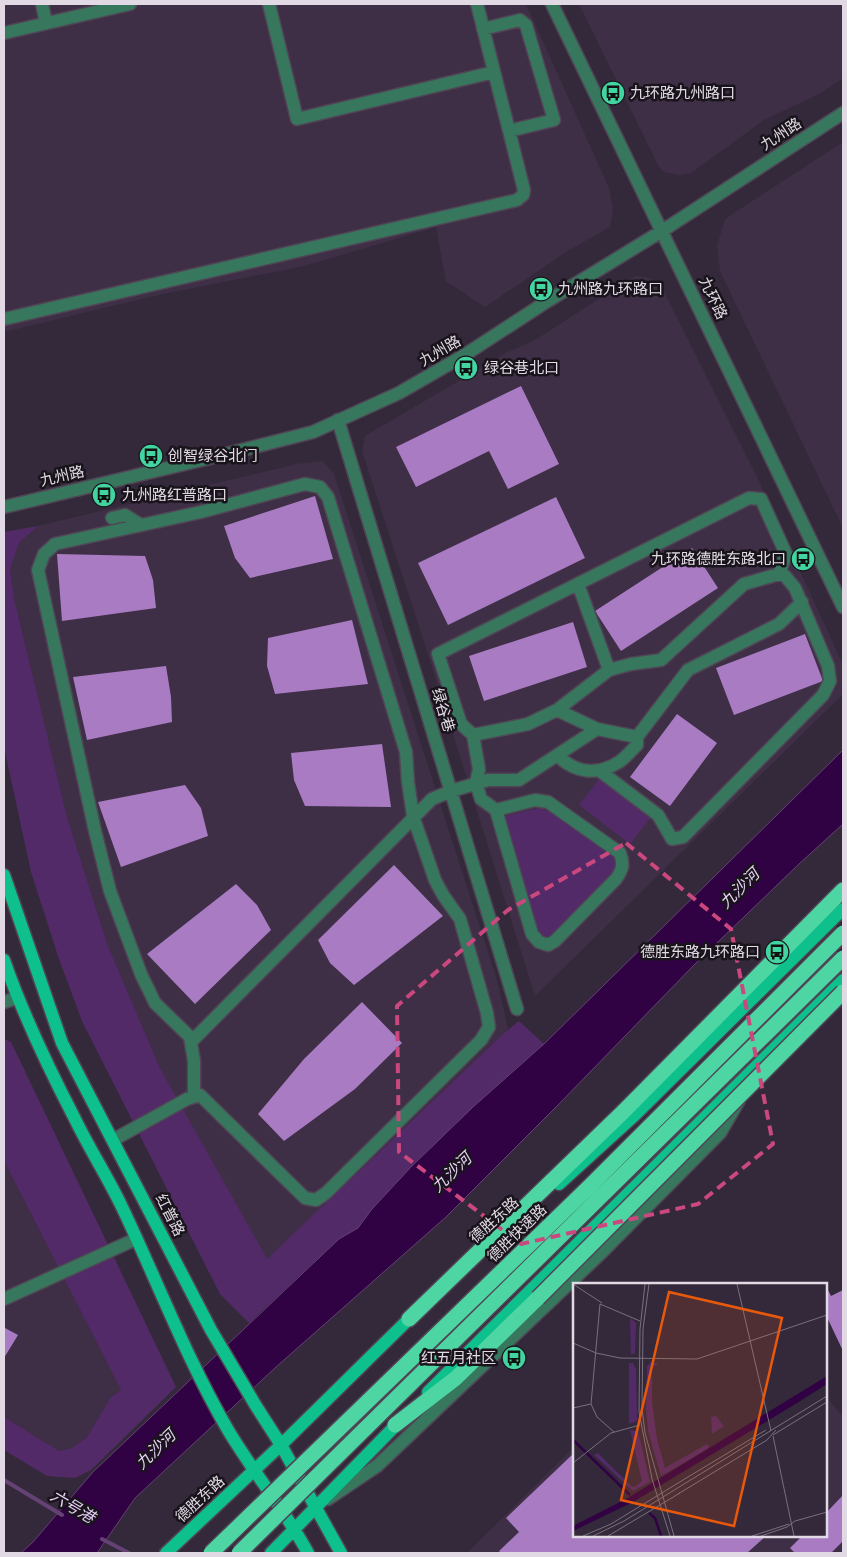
<svg xmlns="http://www.w3.org/2000/svg" width="847" height="1557" font-family="Figtree,'Noto Sans SC',sans-serif">
	<style>
		.built { fill: #3e2f46 }
		.green { fill: #532a68 }
		.water { fill: #300143; stroke: #654274 }
		.lines { fill: none; stroke-linecap: round; stroke-linejoin: round }
		.stream { stroke: #654274; stroke-width: 4 }
		.building { fill: #a97bc3 }
		.minor-casing { stroke: #504555; stroke-width: 15 }
		.major-casing { stroke: #504555; stroke-width: 15 }
		.highway-casing { stroke: #504555; stroke-width: 18 }
		.minor { stroke: #37775e; stroke-width: 12 }
		.major { stroke: #0dc08c; stroke-width: 12 }
		.highway { stroke: #4dd6a4; stroke-width: 15 }
		.highway-bridge-casing { stroke: #504555; stroke-width: 18; stroke-linecap: butt }
		.highway-bridge { stroke: #4dd6a4; stroke-width: 15 }
		.marked { fill: none; stroke: #ca487e; stroke-width: 4; stroke-dasharray: 10 6; stroke-linejoin: round }
		.labels { text-anchor: middle; stroke-width: 5; stroke-linejoin: round; paint-order: stroke }
		.poi-label { font-size: 15px; fill: #e1dae5; stroke: #19141b; text-anchor: start }
		.street-label { font-size: 15px; fill: #e1dae5; stroke: #19141b }
		.water-label { font-size: 16px; font-style: italic; fill: #e7cff6; stroke: #19141b }
		.inset-river { fill: none; stroke: #300143; stroke-width: 2.5 }
		.inset-road { fill: none; stroke: #79707e; stroke-width: 1 }
		.view { fill: #e8590c; fill-opacity: 0.15; stroke: #e8590c; stroke-width: 2.5 }
		.inset-edge { fill: none; stroke: #e1dae5; stroke-width: 2.5 }
	</style>
	<rect width="100%" height="100%" fill="#34293a"/>
	<!-- built -->
	<path class="built" d="M4,4H526L609,188L613,210L610,227L566,252L485,307L446,281L436,227L304,266L158,295L4,332Z
		M579,4H843V78L819,94L764,120L691,173L679,175L664,172L659,167Z
		M843,142V528L720,271L717,246L725,219Z
		M635,276L650,278L662,288L757,477L843,665V694L535,996L426,648L362,451L365,436L508,352L535,340Z
		M323,461L334,474L497,980L508,1029L267,1260L160,1068L108,946L67,817L14,598L10,569L19,543L38,526L297,464Z
		M4,1161L121,1390L111,1397L87,1437L72,1448L59,1451L4,1417Z
		M826,1396L843,1417V1553H468V1552L574,1447V1536H826Z"/>
	<!-- green -->
	<path class="green" d="M38,526L19,543L10,569L14,598L67,817L108,946L160,1068L267,1259L504,1033L519,1021L544,1044L473,1107L411,1167L372,1209L358,1228L339,1239L249,1323L220,1294L82,1021L59,959L31,872L4,747V532Z
		M600,778L651,817L630,844L579,805Z
		M539,808L549,811L614,856L616,864L614,872L554,934L541,938L537,933L504,823L506,816Z
		M4,1039L11,1042L176,1387L91,1470L75,1478L47,1476L4,1450V1417L59,1451L72,1448L87,1437L111,1397L121,1390L4,1161Z"/>
	<!-- water -->
	<path class="water" d="M843,750V824L800,863L694,965L557,1106L446,1217L276,1367L135,1498L97,1553H21L33,1542L93,1472L339,1239L358,1228L372,1209L411,1167L473,1107L544,1044Z"/>
	<g class="lines">
		<!-- stream -->
		<path class="stream" d="M4,1480L62,1515
			M102,1539L129,1553"/>
	</g>
	<!-- building -->
	<path class="building" d="M521,386L559,464L508,489L489,451L416,487L396,447Z
		M315,496L333,559L250,578L235,558L224,526Z
		M556,497L585,558L448,625L418,563Z
		M692,548L718,588L621,651L595,611Z
		M57,554L145,556L153,580L156,608L62,621Z
		M352,620L368,684L275,694L267,666L268,638Z
		M573,622L587,667L484,701L469,656Z
		M805,634L823,681L734,715L716,668Z
		M166,666L171,697L172,722L87,740L73,677Z
		M677,714L717,743L670,806L630,777Z
		M382,744L391,807L305,806L294,780L291,753Z
		M185,785L201,808L208,836L121,867L98,802Z
		M394,865L443,916L354,985L330,963L318,940Z
		M236,884L257,905L271,930L195,1004L147,954Z
		M362,1002L402,1043L355,1089L284,1141L258,1114L304,1059Z
		M826,1286L831,1296L843,1290V1351L826,1315Z
		M5,1328L18,1335L4,1358V1330Z
		M574,1453V1536H766L747,1553H501L499,1551L519,1532L506,1518Z
		M843,1495V1541L831,1553H795L790,1548L802,1536H826V1513Z"/>
	<g class="lines">
		<!-- minor casing -->
		<g class="minor-casing">
			<path id="minor" d="M42,4L46,23
				M269,4L297,119L494,72
				M552,4L843,607
				M483,29L520,20L526,25L554,120L509,131
				M4,33L130,4
				M4,319L517,200L523,195L524,190L477,4
				M338,420L517,1009
				M4,507L214,457L313,432L399,393L463,356L546,302L662,231L843,113
				M112,518L125,515L141,525
				M578,584L609,670
				M557,710L597,729L637,737
				M473,735L528,724L557,710L609,670L631,664L661,660L744,584L779,574L785,576L795,588L828,666L830,681L823,695L683,837L672,839L658,815L600,771
				M557,755C575,773 597,776 619,762C625,758 631,751 637,745V737L688,670L779,624L802,602
				M496,810L532,934L539,942L548,945L555,941L616,879C623,869 624,864 620,853L548,802L535,800L496,810L481,799L476,783L479,769L473,735L461,724L438,654L749,498L761,499L786,554L779,574
				M4,1002L17,998
				M191,1042L432,799L451,791L488,780H519L597,729
				M113,1140L187,1099L200,1095L305,1198L316,1200L326,1193L481,1040L489,1027L487,1013L460,919L443,895L435,880L413,816L408,782L406,752L328,497L320,487L305,484L201,512L55,544L44,554L38,570L95,831L110,891L141,974L155,1003L190,1037L194,1061V1097
				M4,1299L136,1239
				M328,1499L377,1466L601,1253L720,1133L738,1102"/>
		</g>
		<!-- major casing -->
		<g class="major-casing">
			<path id="major" d="M4,875L62,1043L211,1330L256,1406L281,1445L341,1553
				M4,960C23,1015 48,1067 75,1119C89,1148 107,1176 121,1205C157,1280 186,1358 228,1430C253,1472 285,1510 308,1553
				M559,1184L636,1114L843,909
				M428,1392L843,980
				M166,1553L281,1445L416,1312
				M271,1553L402,1419"/>
		</g>
		<!-- highway casing -->
		<g class="highway-casing">
			<path id="highway" d="M409,1319L623,1112L843,890
				M395,1425L456,1378L538,1298"/>
		</g>
		<!-- minor -->
		<use href="#minor" class="minor"/>
		<!-- major -->
		<use href="#major" class="major"/>
		<!-- highway -->
		<use href="#highway" class="highway"/>
		<!-- highway-bridge casing -->
		<g class="highway-bridge-casing">
			<path id="highway-bridge" d="M538,1298L843,992
				M211,1553L589,1187L843,933
				M239,1553L843,958"/>
		</g>
		<!-- highway-bridge -->
		<use href="#highway-bridge" class="highway-bridge"/>
	</g>
	<!-- marked area -->
	<path class="marked" d="M626,843L731,929L773,1144L698,1204L521,1244L399,1152L397,1006L508,910Z"/>
	<!-- icons -->
	<defs>
		<g id="bus-disc" transform="scale(1.25)"><circle r="9.5" fill="#42d4a1" stroke="#19141b"/><path d="M-5-6H5V4H4V6H2V4H-2V6H-4V4H-5ZM-3.5-4V0h7V-4ZM-3.5 1.2v1.5H-2V1.2ZM2 1.2v1.5H3.5V1.2Z" fill="#111"/></g>
	</defs>
	<g fill-rule="evenodd">
		<use href="#bus-disc" x="613" y="93"/>
		<use href="#bus-disc" x="541" y="289"/>
		<use href="#bus-disc" x="466" y="368"/>
		<use href="#bus-disc" x="151" y="456"/>
		<use href="#bus-disc" x="104" y="495"/>
		<use href="#bus-disc" x="803" y="559"/>
		<use href="#bus-disc" x="777" y="952"/>
		<use href="#bus-disc" x="514" y="1358"/>
	</g>
	<g class="labels">
		<!-- poi labels -->
		<g class="poi-label">
			<text x="630" y="98">九环路九州路口</text>
			<text x="558" y="294">九州路九环路口</text>
			<text x="484" y="373">绿谷巷北口</text>
			<text x="168" y="461">创智绿谷北门</text>
			<text x="122" y="500">九州路红普路口</text>
			<text x="786" y="564" text-anchor="end">九环路德胜东路北口</text>
			<text x="760" y="957" text-anchor="end">德胜东路九环路口</text>
			<text x="496" y="1363" text-anchor="end">红五月社区</text>
		</g>
		<!-- street labels -->
		<g class="street-label">
			<text transform="translate(781 134) rotate(-33)" y="5">九州路</text>
			<text transform="translate(713 298) rotate(64)" y="5">九环路</text>
			<text transform="translate(440 351) rotate(-30)" y="5">九州路</text>
			<text transform="translate(62 476) rotate(-13)" y="5">九州路</text>
			<text transform="translate(443 710) rotate(73)" y="5">绿谷巷</text>
			<text transform="translate(170 1215) rotate(63)" y="5">红普路</text>
			<text transform="translate(494 1220) rotate(-42)" y="5">德胜东路</text>
			<text transform="translate(517 1233) rotate(-44)" y="5">德胜快速路</text>
			<text transform="translate(200 1499) rotate(-43)" y="5">德胜东路</text>
		</g>
		<!-- water labels -->
		<g class="water-label">
			<text transform="translate(739 888) rotate(-45)" y="6">九沙河</text>
			<text transform="translate(451 1172) rotate(-44)" y="6">九沙河</text>
			<text transform="translate(155 1449) rotate(-44)" y="6">九沙河</text>
			<text transform="translate(73 1506) rotate(31)" y="6">六号港</text>
		</g>
	</g>
	<!-- overview -->
	<g transform="translate(573 1283)">
		<rect width="254" height="254" fill="#34293a"/>
		<path d="M57,35L63,40L62,70L58,72ZM56,80H60L63,86L64,138L56,141ZM77,80H85L79,85V120L84,156L92,185L134,161L136,165L88,193L75,148L73,126L74,83ZM143,133L151,143L139,151L138,134ZM57,147L65,148L77,199L60,208L21,172L25,170L59,204L63,203L69,198Z" fill="#532a68"/>
		<path d="M254,93V101L224,120L60,219L0,248V243L53,216Z" fill="#300143"/>
		<path class="inset-river" d="M0,157L57,212M76,230L82,235L88,253"/>
		<path class="inset-road" d="M0,1L29,20M72,1L67,46L66,129L79,196L97,253M76,1L70,46L69,126L72,150L101,253M164,1L198,148M0,60L23,70L47,75L124,76L254,32M0,125L18,121M41,149L24,134L18,121L27,21L67,38M200,152L254,119M200,153L221,253M0,180L38,150L67,142M110,197L193,147M105,211L194,157L203,147M10,253L38,241L110,197M20,253L51,238L254,113M35,253L107,210M179,253L216,241M188,253L214,244L222,238L254,229"/>
		<path class="view" d="M96,9L209,35L161,243L48,217Z"/>
		<rect width="254" height="254" class="inset-edge"/>
	</g>
	<!-- border -->
	<rect width="847" height="1557" fill="none" stroke="#e1dae5" stroke-width="10"/>
</svg>
